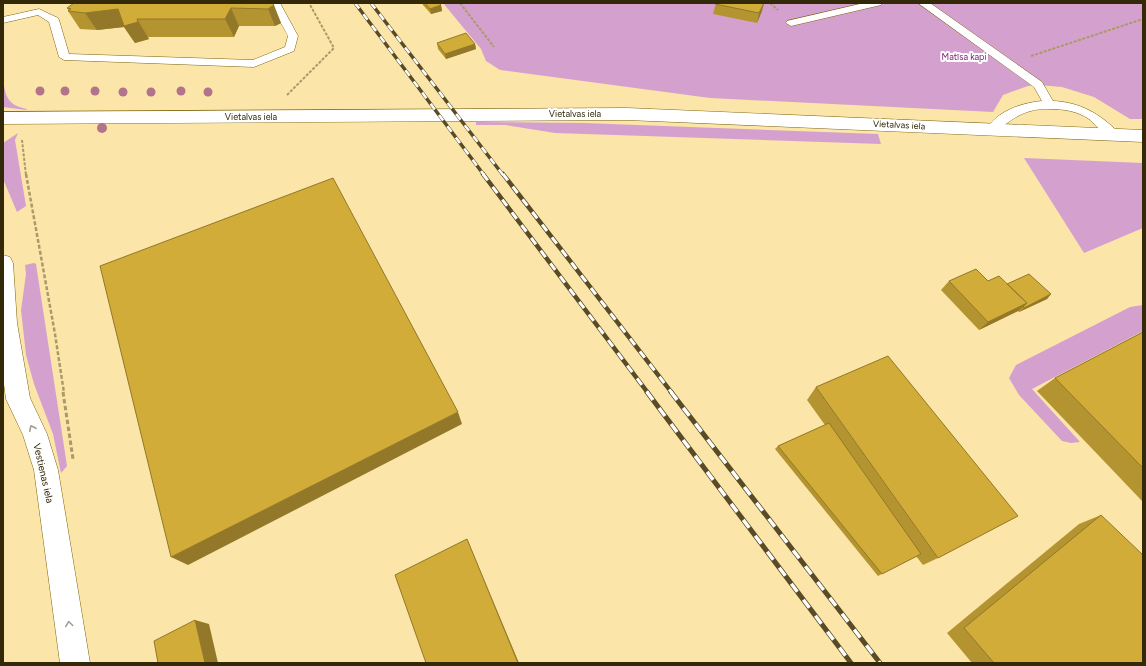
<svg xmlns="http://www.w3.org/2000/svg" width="1146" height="666" font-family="Figtree,sans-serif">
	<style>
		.green { fill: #d4a1ce }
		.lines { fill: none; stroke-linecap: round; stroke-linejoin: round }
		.service-casing { stroke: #7d640d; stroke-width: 1 }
		.minor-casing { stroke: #7d640d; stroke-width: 1 }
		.tertiary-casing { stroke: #7d640d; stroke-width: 1 }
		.path-far2 { stroke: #ab9968; stroke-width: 2; stroke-dasharray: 3 1.5; stroke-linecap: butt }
		.path-far1 { stroke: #ab9968; stroke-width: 2.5; stroke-dasharray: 4 2; stroke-linecap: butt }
		.path { stroke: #ab9968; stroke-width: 3; stroke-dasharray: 4.5 2.5; stroke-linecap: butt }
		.service { fill: #fff; fill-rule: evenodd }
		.minor { fill: #fff; fill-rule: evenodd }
		.tertiary { fill: #fff; fill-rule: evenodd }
		.rail-far2-casing { stroke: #584b25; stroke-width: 3.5 }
		.rail-far1-casing { stroke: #584b25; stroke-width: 4.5 }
		.rail-casing { stroke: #584b25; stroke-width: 5 }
		.rail-far2 { stroke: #fff; stroke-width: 2.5; stroke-dasharray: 7; stroke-linecap: butt }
		.rail-far1 { stroke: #fff; stroke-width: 3; stroke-dasharray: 8; stroke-linecap: butt }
		.rail { stroke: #fff; stroke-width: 3.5; stroke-dasharray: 10; stroke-linecap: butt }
		.tree { fill: #b3748b }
		.wall { fill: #b49431 }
		.shaded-wall { fill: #927828 }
		.building { fill: #d1ac39; stroke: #927828 }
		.oneway { stroke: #a39e8f }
		.labels { text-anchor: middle; stroke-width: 4; stroke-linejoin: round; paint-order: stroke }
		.far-park-label { font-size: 9px; fill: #781772; stroke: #fff }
		.far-street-label { font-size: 9px; fill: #332807; stroke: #fff }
		.street-label { font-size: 10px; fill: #332807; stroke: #fff }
	</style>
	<rect width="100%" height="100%" fill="#fbe5a9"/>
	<!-- green -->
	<path class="green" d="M443,3H1143V119H1130L1094,97L1062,87L1038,85L1028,86L1003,95L993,112L710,98L500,70L486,61L481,49Z
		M3,80C6,98 8,105 27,109L26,110L3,107Z
		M476,122L584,123L878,134L881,144L555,133L505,125H476Z
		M18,133L15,140L26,206L17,212L3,179V143Z
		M1024,158L1143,163V228L1084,253Z
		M34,263L36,264L67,466L61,473L53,434L34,384L26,355L21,310L26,274L25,265Z
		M1143,305V331L1032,389L1080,442L1071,443L1062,441L1019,395L1009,378L1016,365L1130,307Z"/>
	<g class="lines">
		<!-- service casing -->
		<g class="service-casing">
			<path id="service" d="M270,3H280L298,36L294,51L254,67L64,60L59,57L49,22L38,15L3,23V17L39,9L58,18L59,20L69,54L253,60L285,47L288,36Z
				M864,3H882L881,5L791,26L786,23L787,21Z
				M918,3H930L1042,82L1053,101C1080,102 1100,114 1118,132L1120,135L1118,138C1107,141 1097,125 1089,119C1077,111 1064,109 1050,109C1028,108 1012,117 996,133H988L986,130C997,111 1021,103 1042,101L1034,87Z"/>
		</g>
		<!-- minor casing -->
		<g class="minor-casing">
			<path id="minor" d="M3,255L10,257L13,263L17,323L30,398L47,434L58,470L90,663H60L34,470L23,435L6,399L3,377Z"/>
		</g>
		<!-- tertiary casing -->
		<g class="tertiary-casing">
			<path id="tertiary" d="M627,108L1143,130V142L627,120L3,124V112Z"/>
		</g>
		<!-- path-far2 -->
		<path class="path-far2" d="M460,3L494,47
			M770,3L778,10
			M1031,56L1143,19
			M287,95L334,48L309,3
			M22,140L26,175"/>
		<!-- path-far1 -->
		<path class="path-far1" d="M26,174L55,334L64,393"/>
		<!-- path -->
		<path class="path" d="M63,392L73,459"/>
		<!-- service -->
		<use href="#service" class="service"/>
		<!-- minor -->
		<use href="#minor" class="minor"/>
		<!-- tertiary -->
		<use href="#tertiary" class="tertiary"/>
		<!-- rail-far2 casing -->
		<g class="rail-far2-casing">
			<path id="rail-far2" d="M355,3L484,175
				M371,3L503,175"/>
		</g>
		<!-- rail-far1 casing -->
		<g class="rail-far1-casing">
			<path id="rail-far1" d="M483,174L648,393
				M503,174L672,393"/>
		</g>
		<!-- rail casing -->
		<g class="rail-casing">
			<path id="rail" d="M647,392L851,663
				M671,392L880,663"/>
		</g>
		<!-- rail-far2 -->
		<use href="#rail-far2" class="rail-far2"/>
		<!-- rail-far1 -->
		<use href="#rail-far1" class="rail-far1"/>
		<!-- rail -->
		<use href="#rail" class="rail"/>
	</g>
	<!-- trees -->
	<g class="tree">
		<circle cx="40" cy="91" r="4.5"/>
		<circle cx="65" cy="91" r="4.5"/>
		<circle cx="95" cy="91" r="4.5"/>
		<circle cx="181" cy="91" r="4.5"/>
		<circle cx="123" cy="92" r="4.5"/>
		<circle cx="151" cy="92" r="4.5"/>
		<circle cx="208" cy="92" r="4.5"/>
		<circle cx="102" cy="128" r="5"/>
	</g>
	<!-- wall -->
	<path class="wall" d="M272,3L281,23L275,26H239L234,37H148L149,39L135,43L124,27L97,30L80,29L68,11H69L67,8Z
		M422,3H439L441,5L442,11L431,14L423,5Z
		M716,3L762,11L757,23L713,14Z
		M437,43L475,44L476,49L446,59L438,49Z
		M949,281L1007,284L1051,294L1047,299L1019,312L1018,311L979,330L941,290Z
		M1143,332V502L1037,391L1055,378Z
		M816,387L938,558L923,565L916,556L878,576L775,449L778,446L825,425L807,400Z
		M1101,515L1143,663H972L947,633L1079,524Z"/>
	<!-- shaded-wall -->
	<path class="shaded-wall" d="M764,3L762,11L757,23L759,13Z
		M274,5L281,23L275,26L268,9Z
		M441,5L442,11L431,14L430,9Z
		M231,8L239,26L234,37L225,19Z
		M118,9L137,19L149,39L135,43L124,27L97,30L85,13Z
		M475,44L476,49L446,59L445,54Z
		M1051,294L1047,299L1019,312L1024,308Z
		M1027,303L1018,311L979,330L988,322Z
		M458,412L462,424L188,565L171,557Z
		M467,539L470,546L519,663H518Z
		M195,620L209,624L218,663H205Z"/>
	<!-- building -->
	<path class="building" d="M74,3H272L274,5L268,9L231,8L225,19H137L138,22L124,26L118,9L85,13L68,11L71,9L67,8Z
		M425,3H439L441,5L430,9Z
		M716,3H764L759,13L715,4Z
		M466,33L475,44L445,54L437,43Z
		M333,178L458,412L171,557L100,266Z
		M976,269L988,281L999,276L1027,303L988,322L949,281Z
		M1029,274L1051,294L1024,308L1023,307L1027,303L1007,284Z
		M1143,332V468L1055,378Z
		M888,356L1018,516L938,558L816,387Z
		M829,423L921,554L882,574L778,446Z
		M1101,515L1143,555V663H994L964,628Z
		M467,539L518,663H426L395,575Z
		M195,620L205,663H158L154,641Z"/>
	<!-- one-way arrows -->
	<defs><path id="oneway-chevron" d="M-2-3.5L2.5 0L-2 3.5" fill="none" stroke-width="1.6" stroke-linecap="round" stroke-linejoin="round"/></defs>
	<g class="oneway">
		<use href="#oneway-chevron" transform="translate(32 428) rotate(-115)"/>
		<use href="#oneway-chevron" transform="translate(69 624) rotate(-98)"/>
	</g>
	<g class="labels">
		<!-- far-park labels -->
		<g class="far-park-label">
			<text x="964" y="60">Matīsa kapi</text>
		</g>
		<!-- far-street labels -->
		<g class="far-street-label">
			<text x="575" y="117">Vietalvas iela</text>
			<text x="251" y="120">Vietalvas iela</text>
			<text transform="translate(899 125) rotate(3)" y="3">Vietalvas iela</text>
		</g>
		<!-- street labels -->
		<g class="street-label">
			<text transform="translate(44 473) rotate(77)" y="4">Vestienas iela</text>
		</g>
	</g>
	<!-- border -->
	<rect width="1146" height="666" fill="none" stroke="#332807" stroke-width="8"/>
</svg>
